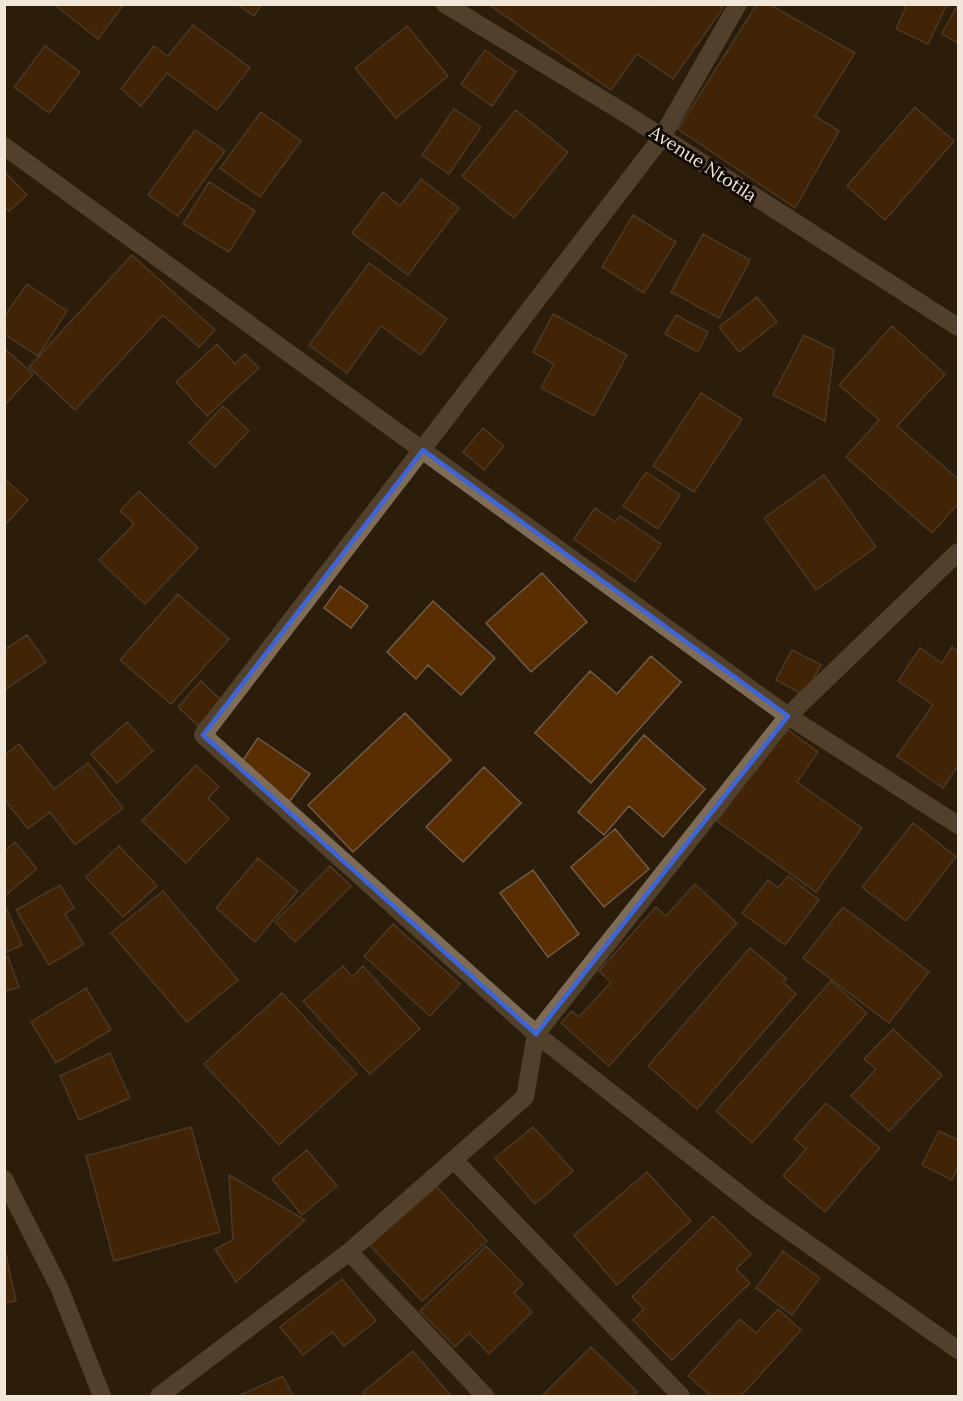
<svg xmlns="http://www.w3.org/2000/svg" width="963" height="1401" font-family="Lora,serif">
	<style>
		.building { fill: #592e00; stroke: #715b4a; stroke-width: 1.5 }
		.lines { fill: none; stroke-linecap: round; stroke-linejoin: round }
		.minor { stroke: #7e6c57; stroke-width: 18 }
		.marked { fill: none; stroke: #3d65d8; stroke-width: 4.5; stroke-linejoin: round }
		.labels { text-anchor: middle; stroke-width: 6; stroke-linejoin: round; paint-order: stroke }
		.street-label { font-size: 18px; fill: #f0e6da; stroke: #0f0803 }
	</style>
	<rect width="100%" height="100%" fill="#2c1d0a"/>
	<!-- building -->
	<path class="building" d="M54,4H118L122,7L98,39Z
		M237,4H262L254,16Z
		M488,4H646L649,6L650,4H718L723,8L673,79L637,54L611,90Z
		M757,4H769L855,53L815,116L839,131L795,208L678,129Z
		M901,4H947L928,44L896,29L906,7Z
		M958,4V43L942,34Z
		M193,25L250,68L217,110L167,73L141,106L121,89L154,46L168,56Z
		M407,26L448,76L396,118L355,68Z
		M45,46L80,72L49,113L14,87Z
		M485,50L516,72L492,106L461,84Z
		M915,107L954,141L885,220L847,186Z
		M454,109L481,127L449,174L422,155Z
		M516,110L568,152L514,218L462,176Z
		M261,112L301,141L260,197L220,168Z
		M195,130L225,151L178,216L148,195Z
		M4,171L27,195L9,211L4,206Z
		M421,179L459,208L408,275L352,233L383,192L400,206Z
		M209,182L255,211L229,252L183,224Z
		M633,215L676,242L644,293L602,267Z
		M703,234L750,260L719,318L671,292Z
		M132,255L215,330L199,347L163,315L75,410L29,367Z
		M369,263L447,319L421,355L381,326L347,373L309,345Z
		M27,284L67,311L38,356L4,334V317Z
		M757,297L777,322L739,352L719,327Z
		M553,314L627,355L594,416L541,388L554,364L533,352Z
		M676,315L708,332L698,352L665,334Z
		M892,326L945,374L897,426L958,479V504L932,533L846,457L879,420L839,385Z
		M804,335L834,350L825,421L773,395Z
		M217,344L235,364L245,354L259,368L207,416L176,382Z
		M4,348L33,374L4,406Z
		M701,393L742,419L694,492L653,466Z
		M223,406L249,431L215,467L189,443Z
		M483,428L504,446L484,470L463,452Z
		M646,472L680,495L658,529L623,506Z
		M824,475L876,547L816,590L764,518Z
		M4,478L28,500L4,526Z
		M139,491L198,548L145,604L99,560L134,524L120,511Z
		M595,508L615,522L620,516L661,544L635,582L574,539Z
		M542,573L587,622L531,672L486,623Z
		M340,586L368,606L351,628L324,608Z
		M178,594L229,639L171,704L120,660Z
		M433,601L495,658L461,695L428,665L416,679L387,652Z
		M27,635L46,662L4,690V650Z
		M952,647L958,652V766L943,788L897,756L933,705L898,681L920,648L942,663Z
		M792,650L821,665L804,695L776,680Z
		M651,656L681,682L591,783L535,733L590,671L617,694Z
		M201,681L221,700L198,726L178,707Z
		M405,713L451,760L353,852L308,805Z
		M127,722L153,751L117,783L91,754Z
		M785,728L818,752L797,782L862,828L816,892L717,821Z
		M644,735L705,789L663,837L629,806L604,835L578,812Z
		M258,738L310,774L290,801L239,766Z
		M19,744L54,789L88,763L123,808L75,845L50,812L28,829L4,799V755Z
		M196,765L219,787L208,798L229,819L186,863L142,821Z
		M484,767L521,803L463,862L426,827Z
		M913,823L956,857L906,921L862,887Z
		M615,829L649,869L604,907L571,867Z
		M15,842L37,869L6,895L4,893V851Z
		M119,846L157,886L123,917L86,877Z
		M258,858L298,891L255,942L216,908Z
		M330,866L351,886L295,942L275,922Z
		M533,870L579,934L548,957L500,893Z
		M788,876L819,900L785,945L742,913L768,880L778,888Z
		M695,884L737,923L609,1066L561,1023L572,1011L579,1017L611,982L599,971L656,907L666,916Z
		M60,885L74,908L65,914L84,944L49,965L16,910Z
		M163,891L238,980L187,1022L111,933Z
		M5,905L22,945L4,953V906Z
		M843,907L929,972L889,1023L803,958Z
		M393,924L460,984L430,1016L364,956Z
		M750,948L787,979L783,982L796,994L697,1109L648,1066Z
		M8,957L19,987L4,992V959Z
		M343,966L352,977L363,966L420,1029L370,1074L303,1001Z
		M831,981L867,1013L752,1143L716,1111Z
		M86,988L111,1030L56,1063L31,1022Z
		M282,993L357,1074L279,1145L204,1064Z
		M893,1029L942,1075L889,1131L851,1096L876,1069L864,1059Z
		M110,1053L130,1098L79,1120L60,1076Z
		M826,1103L880,1148L825,1212L783,1176L806,1149L794,1139Z
		M191,1127L220,1232L114,1261L86,1156Z
		M533,1127L573,1171L535,1204L495,1158Z
		M939,1131L958,1140V1167L952,1180L922,1165Z
		M307,1150L337,1186L302,1215L272,1179Z
		M647,1172L691,1221L617,1285L574,1235Z
		M229,1175L305,1220L236,1282L215,1249L233,1240Z
		M436,1186L487,1241L422,1301L370,1245Z
		M713,1216L751,1254L736,1269L750,1283L672,1360L633,1320L644,1309L632,1297Z
		M4,1246L16,1301L4,1303Z
		M486,1246L523,1284L514,1293L532,1312L489,1354L469,1333L455,1347L420,1311Z
		M783,1251L820,1278L792,1315L756,1288Z
		M342,1279L376,1321L344,1346L332,1332L303,1355L280,1327Z
		M778,1309L801,1330L741,1396H711L688,1376L740,1319L756,1333Z
		M591,1347L637,1392L632,1396H542Z
		M413,1351L451,1396H366L363,1392Z
		M283,1376L293,1396H238Z"/>
	<g class="lines">
		<!-- minor -->
		<path class="minor" d="M445,4L623,112L958,327
			M738,4L662,137L203,735L536,1034L760,1210L958,1350
			M4,146L788,716L958,825
			M454,1160L681,1396
			M4,1179L59,1287L102,1396
			M349,1252L485,1396
			M159,1396L349,1252L525,1097L536,1034L788,716L958,552"/>
	</g>
	<!-- marked area -->
	<path d="M0 0H963V1401H0ZM423,450L788,716L536,1034L203,735Z" fill="#2c1d0a" fill-opacity=".55" fill-rule="evenodd"/>
	<path class="marked" d="M423,450L788,716L536,1034L203,735Z"/>
	<g class="labels">
		<!-- street labels -->
		<g class="street-label">
			<text transform="translate(703 164) rotate(33)" y="6">Avenue Ntotila</text>
		</g>
	</g>
	<!-- border -->
	<rect width="963" height="1401" fill="none" stroke="#f0e6da" stroke-width="12"/>
</svg>
